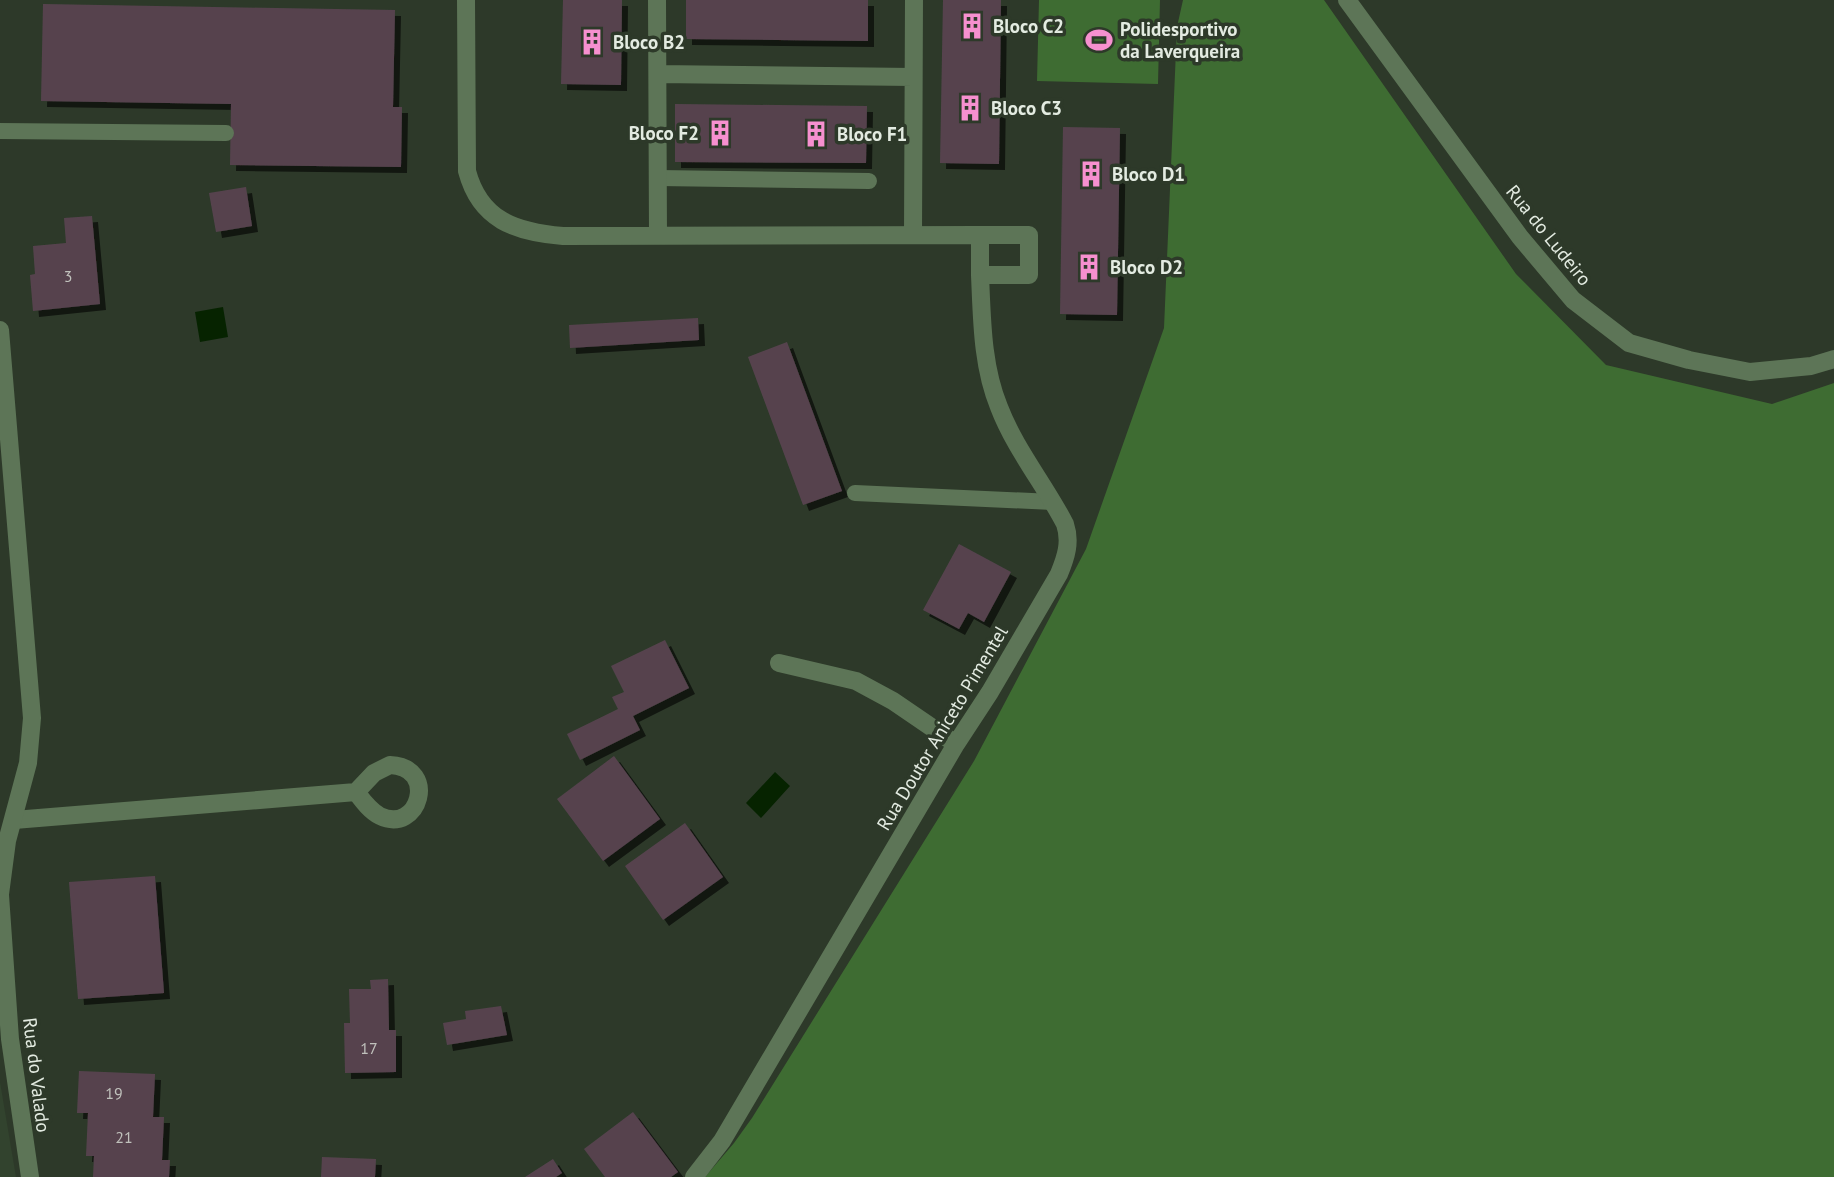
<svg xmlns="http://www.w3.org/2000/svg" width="1834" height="1177" font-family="'PT Sans',sans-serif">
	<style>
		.built { fill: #32432e }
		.green { fill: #3e6c32 }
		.water { fill: #062300 }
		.building { fill: #56434e; filter: url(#shadow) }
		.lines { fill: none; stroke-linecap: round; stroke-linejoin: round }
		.service { stroke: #5d7557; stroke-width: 16 }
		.minor { stroke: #5d7557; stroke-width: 18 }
		.tertiary { stroke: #5d7557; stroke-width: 18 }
		.labels { text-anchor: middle; stroke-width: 7; stroke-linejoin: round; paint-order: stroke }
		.number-label { font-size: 16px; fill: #c0c1bc }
		.poi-label { font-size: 19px; font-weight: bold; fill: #e3ebe1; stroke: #2d3929; text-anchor: start }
		.street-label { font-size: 19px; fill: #e3ebe1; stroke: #2d3929 }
	</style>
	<defs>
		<filter id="shadow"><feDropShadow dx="6" dy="6" stdDeviation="0" flood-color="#0009"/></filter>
	</defs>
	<rect width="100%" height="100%" fill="#2d3929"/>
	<!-- built -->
	<path class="built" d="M0,1082L16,1177H0Z"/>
	<!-- green -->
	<path class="green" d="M1039,0H1160L1158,84L1037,81Z
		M1183,0H1324L1516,274L1606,365L1772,404L1834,383V1177H705L734,1143L752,1118L974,761L1086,549L1164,328L1177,27Z"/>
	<!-- water -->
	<path class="water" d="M223,307L228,337L200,342L195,312Z
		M775,772L790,786L761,818L746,803Z"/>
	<!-- building -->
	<path class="building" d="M563,0H622L621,85L561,84Z
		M686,0H868V41L686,39Z
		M943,0H1001L999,164L940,163Z
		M43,4L395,10L393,107H402L401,167L230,165L231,104L41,101Z
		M675,104L867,106L866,163L675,162Z
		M1063,127L1120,128L1117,315L1060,314Z
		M246,187L252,226L216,232L209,193Z
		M92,216L100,304L33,311L30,275L35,274L33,246L66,243L64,218Z
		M698,318L699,340L570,348L569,325Z
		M787,342L842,491L803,505L748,357Z
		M959,544L1011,572L984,622L968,613L959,629L923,610Z
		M665,640L689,688L633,716L640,730L580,760L567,734L618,709L612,697L624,692L611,666Z
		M614,756L660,819L603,861L557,799Z
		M685,823L723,877L663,920L625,866Z
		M155,876L164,993L78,999L69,882Z
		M388,979L389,1030H396V1072L345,1073L344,1023H350L349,989H371L370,980Z
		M501,1006L507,1035L447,1045L443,1023L466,1019L465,1011Z
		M79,1071L155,1074L153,1117H164L162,1160H170L169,1177H93L94,1156H86L88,1113H77Z
		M633,1112L678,1172L671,1177H605L584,1149Z
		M322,1157L376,1159L375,1177H321Z
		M553,1159L562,1173L556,1177H525Z"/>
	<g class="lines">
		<!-- service -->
		<path class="service" d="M0,131L226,133
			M658,178L869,181
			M855,493L1053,502"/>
		<!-- minor -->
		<path class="minor" d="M466,0L467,171C480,220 515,232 563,236L980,235
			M657,0L658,235
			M1347,0L1520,237L1573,300L1629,343L1689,360L1750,372L1811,366L1834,359
			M658,74L913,77
			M913,234L914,0
			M980,235H1029V275H980Z
			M779,663L856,681L893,701L956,744
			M390,765C439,767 419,835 380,816C370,811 363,801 356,792L374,773Z
			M14,820L356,792
			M694,1177L722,1141L956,744L990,692L1059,574C1066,557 1071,542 1065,524C1045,485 1015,449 999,407C982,366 982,319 980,275"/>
		<!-- tertiary -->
		<path class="tertiary" d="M0,330L32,718L28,763L7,841L0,894
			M0,895L10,1039L30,1177"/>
	</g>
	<!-- icons -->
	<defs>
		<g id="building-bare" transform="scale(2.1)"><path d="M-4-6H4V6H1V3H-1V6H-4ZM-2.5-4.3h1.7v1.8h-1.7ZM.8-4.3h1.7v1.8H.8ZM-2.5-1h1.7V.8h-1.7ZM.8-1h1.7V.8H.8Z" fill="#f690cf" stroke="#2d3929" stroke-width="2.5" paint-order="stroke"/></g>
		<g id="stadium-bare" transform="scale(2.1)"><path d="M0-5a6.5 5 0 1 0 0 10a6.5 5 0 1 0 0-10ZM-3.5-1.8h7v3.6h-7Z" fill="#f690cf" stroke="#2d3929" stroke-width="2.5" paint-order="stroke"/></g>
	</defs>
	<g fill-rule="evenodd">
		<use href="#building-bare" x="972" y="26"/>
		<use href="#stadium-bare" x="1099" y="40"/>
		<use href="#building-bare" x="592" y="42"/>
		<use href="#building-bare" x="970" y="108"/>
		<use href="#building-bare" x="720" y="133"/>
		<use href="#building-bare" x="816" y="134"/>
		<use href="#building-bare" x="1091" y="174"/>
		<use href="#building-bare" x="1089" y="267"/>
	</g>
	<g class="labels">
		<!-- number labels -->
		<g class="number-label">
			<text x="68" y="282">3</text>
			<text x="369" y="1054">17</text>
			<text x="114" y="1099">19</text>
			<text x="124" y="1143">21</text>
		</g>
		<!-- poi labels -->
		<g class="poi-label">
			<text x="993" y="33">Bloco C2</text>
			<text x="1120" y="36">Polidesportivo<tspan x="1120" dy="22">da Laverqueira</tspan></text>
			<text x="613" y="49">Bloco B2</text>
			<text x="991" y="115">Bloco C3</text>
			<text x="699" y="140" text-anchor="end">Bloco F2</text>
			<text x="837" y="141">Bloco F1</text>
			<text x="1112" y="181">Bloco D1</text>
			<text x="1110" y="274">Bloco D2</text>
		</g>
		<!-- street labels -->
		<g class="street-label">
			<text transform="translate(1549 235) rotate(51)" y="7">Rua do Ludeiro</text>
			<text transform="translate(942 728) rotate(-59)" y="7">Rua Doutor Aniceto Pimentel</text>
			<text transform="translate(37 1075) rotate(83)" y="7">Rua do Valado</text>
		</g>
	</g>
</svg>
